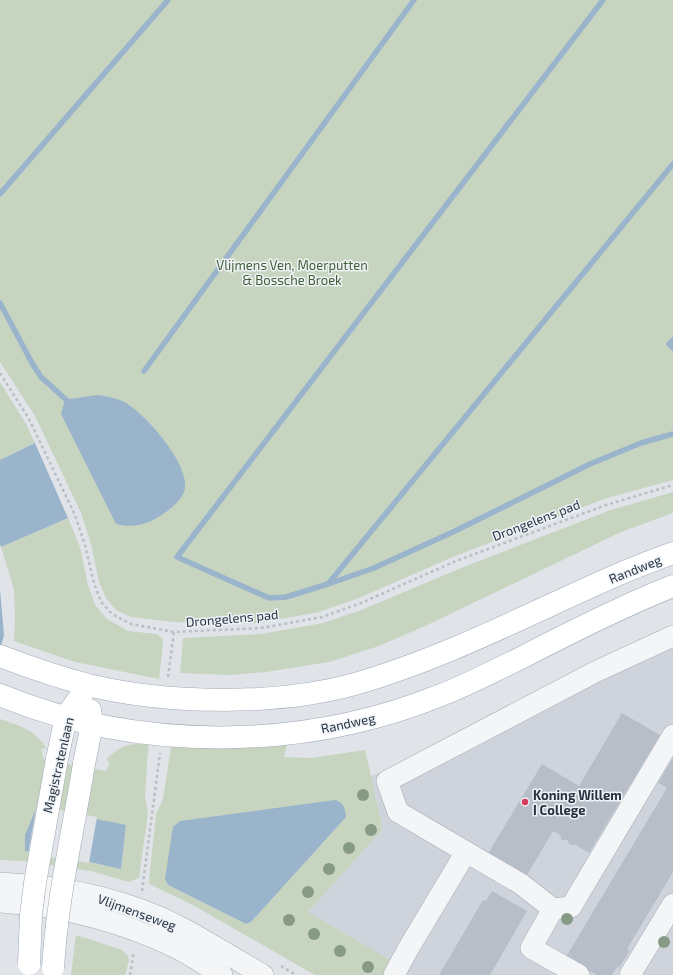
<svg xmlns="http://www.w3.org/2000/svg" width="673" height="975" font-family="'Exo 2',sans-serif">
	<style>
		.built { fill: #ced3dc }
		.green { fill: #c6d4c0; fill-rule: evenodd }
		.water { fill: #99b4cb }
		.pier { fill: #e0e4e9 }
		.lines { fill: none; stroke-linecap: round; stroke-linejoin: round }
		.stream { stroke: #99b4cb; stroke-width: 5.5 }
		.building { fill: #b7bec7 }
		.minor-casing { stroke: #a5abb4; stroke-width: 22 }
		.major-casing { stroke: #9ea9b6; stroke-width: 23 }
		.path { stroke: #babfc4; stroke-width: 2.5; stroke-dasharray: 3 3; stroke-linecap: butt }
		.minor { stroke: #f3f5f7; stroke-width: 21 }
		.major { stroke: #fff; stroke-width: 22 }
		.major-bridge-casing { stroke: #9ea9b6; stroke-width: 23; stroke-linecap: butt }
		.major-bridge { stroke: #fff; stroke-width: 22 }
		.tree { fill: #879a85 }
		.poi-dot { fill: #d43f5f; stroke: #eff3f7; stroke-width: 1.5 }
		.labels { text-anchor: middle; stroke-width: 3; stroke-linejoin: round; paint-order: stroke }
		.park-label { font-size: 13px; fill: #3f5e34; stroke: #eff3f7 }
		.street-label { font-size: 13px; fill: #283342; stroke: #eff3f7 }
		.poi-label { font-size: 13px; font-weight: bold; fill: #283342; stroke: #eff3f7; text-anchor: start }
	</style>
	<rect width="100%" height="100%" fill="#e0e4e9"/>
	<!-- built -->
	<path class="built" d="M673,629V975H406L408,971L308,912L383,829L371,776L403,763Z"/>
	<!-- green -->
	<path class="green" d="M0,0H673V480L604,499L455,556L359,598L319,612L258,623L229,624L174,622L131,617L116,610L106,598L99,582L91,544L81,513L35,416L0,362Z
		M0,382L25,422L35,443L0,460Z
		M673,492V513L621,532L423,627L376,647L329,662L266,672L230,675L180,673L183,638L261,634L323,623L364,609L461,568L608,511Z
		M68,518L80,547L88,585L95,605L107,619L128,631L157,634L162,638L163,646L159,679L75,662L14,641L15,618L14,589L1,547Z
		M0,719C19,726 35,729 46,748L41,749L44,760L106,771L110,763L106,760C120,745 130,743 149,744L147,763L145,797L148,813L139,878L129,882L91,871L24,861L0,860ZM126,825L121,868L90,862Z
		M287,743L284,757L311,758L365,750L383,829L308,912L392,961L385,975H315L193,905L149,884V880L156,814L163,799L171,747ZM345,809V817L251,922L246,924L168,885L165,879Z
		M76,935L122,950L128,956L129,961L125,975H71Z"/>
	<!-- water -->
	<path class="water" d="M97,395C107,396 116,398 126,403C146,415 193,467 184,492C180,502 168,511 160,516C146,525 133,528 116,524L61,414L64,403L70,399Z
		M35,443L68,518L1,547L0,544V460Z
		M0,589L4,635L0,651Z
		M335,800C344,803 345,808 346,817L251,922L246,924L168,885L165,879L173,827L180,821Z
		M41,808L126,825L121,869L90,862L25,851V835L35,811Z"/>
	<!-- pier -->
	<path class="pier" d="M40,806L97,817L89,863L28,854L36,809Z"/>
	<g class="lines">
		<!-- stream -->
		<path class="stream" d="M603,0L177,557L269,598L286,597L328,584L374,568L455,531L590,464L641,443L673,434
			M0,194L168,0
			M0,303L32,363L41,377L73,406
			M673,340L669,344L673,348
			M144,371L414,0
			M328,584L673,164"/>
	</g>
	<!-- building -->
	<path class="building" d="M622,713L660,735L589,853L574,844L572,845L569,844L567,840H562L560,835L553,831L527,875L489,852L542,764L579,786Z
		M673,758V872L627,949L630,950L619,968L617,967L612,975H597L566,957L667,788L659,783L657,785Z
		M492,891L527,911L490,975H439L483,900L486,901Z"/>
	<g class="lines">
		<!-- minor casing -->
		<g class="minor-casing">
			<path id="minor" d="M0,883C63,886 128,899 184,929C211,944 237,960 263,975
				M0,902C62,906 121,921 177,948C192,956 207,966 222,975
				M553,909L571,907L673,735
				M394,975L408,949L466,852
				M579,975L531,948L553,909L521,884L398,812L387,781L595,672L673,636
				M630,975L673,904"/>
		</g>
		<!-- major casing -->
		<g class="major-casing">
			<path id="major" d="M0,656C29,667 58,677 88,685C167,704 276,706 355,684C446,658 530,613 617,575C635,567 654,560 673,553
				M0,695C138,752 303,751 441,695C468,685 493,671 519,659C569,633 620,607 673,586
				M57,759L66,717L88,685
				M84,764L92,724L90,710"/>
		</g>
		<!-- path -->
		<path class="path" d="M0,373L29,419L75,515L85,545L94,583L101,602L112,614L131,624L174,632L261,628L322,617L361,603L456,561L606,505L673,485
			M168,677L174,632
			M142,891L160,753
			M281,966L296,975
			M130,975L134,951"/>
		<!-- minor -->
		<use href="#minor" class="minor"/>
		<!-- major -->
		<use href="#major" class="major"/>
		<!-- major-bridge casing -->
		<g class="major-bridge-casing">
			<path id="major-bridge" d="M29,964L31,915L35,883L57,759
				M53,968C57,899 73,832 84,764"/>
		</g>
		<!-- major-bridge -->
		<use href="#major-bridge" class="major-bridge"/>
	</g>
	<!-- trees -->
	<g class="tree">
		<circle cx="363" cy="795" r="6"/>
		<circle cx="371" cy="830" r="6"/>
		<circle cx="349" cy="848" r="6"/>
		<circle cx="329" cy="869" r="6"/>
		<circle cx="308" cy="892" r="6"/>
		<circle cx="567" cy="919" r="6"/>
		<circle cx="289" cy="920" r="6"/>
		<circle cx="314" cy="934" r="6"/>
		<circle cx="664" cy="942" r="6"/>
		<circle cx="340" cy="951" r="6"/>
		<circle cx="368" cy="967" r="6"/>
	</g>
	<!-- markers -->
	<circle class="poi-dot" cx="525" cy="802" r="4"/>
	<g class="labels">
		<!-- park labels -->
		<g class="park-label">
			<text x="292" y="270">Vlijmens Ven, Moerputten<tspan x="292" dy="15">&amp; Bossche Broek</tspan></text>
		</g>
		<!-- street labels -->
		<g class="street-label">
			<text transform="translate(536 520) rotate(-21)" y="5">Drongelens pad</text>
			<text transform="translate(635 569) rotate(-22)" y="5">Randweg</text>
			<text transform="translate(232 618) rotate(-5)" y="5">Drongelens pad</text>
			<text transform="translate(348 723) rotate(-12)" y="5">Randweg</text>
			<text transform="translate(58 765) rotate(-77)" y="5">Magistratenlaan</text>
			<text transform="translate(137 912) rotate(20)" y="5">Vlijmenseweg</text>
		</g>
		<!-- poi labels -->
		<g class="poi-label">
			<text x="533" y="800">Koning Willem<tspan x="533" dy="15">I College</tspan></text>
		</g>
	</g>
</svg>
